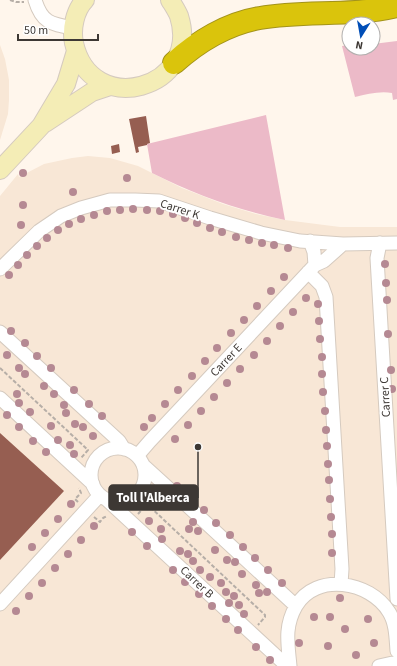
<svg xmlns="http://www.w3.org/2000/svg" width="397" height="666" font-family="'Source Sans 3',sans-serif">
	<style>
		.built { fill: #f8e7d6 }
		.green { fill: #ecbac8 }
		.building { fill: #965e51 }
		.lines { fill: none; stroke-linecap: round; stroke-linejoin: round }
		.minor-casing { stroke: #d5cabf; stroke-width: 15 }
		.secondary-casing { stroke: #d5cabf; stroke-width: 20 }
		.motorway-casing { stroke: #a3931a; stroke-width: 24 }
		.path { stroke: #b6aea7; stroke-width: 2; stroke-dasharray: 4 2; stroke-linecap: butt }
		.minor { stroke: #fff; stroke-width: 13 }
		.secondary { stroke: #f4edb6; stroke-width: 18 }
		.motorway { stroke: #dac40c; stroke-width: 22 }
		.tree { fill: #b58993 }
		.labels { text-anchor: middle; stroke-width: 4; stroke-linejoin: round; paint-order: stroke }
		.street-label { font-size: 12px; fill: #3d3834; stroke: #fff }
		.leader { fill: none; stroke: #3d3834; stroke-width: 1.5 }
		.callout-dot { fill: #3d3834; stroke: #fff; stroke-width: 1.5 }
		.callout { fill: #3d3834; stroke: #3d3834; stroke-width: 1.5 }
		.callout-label { font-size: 13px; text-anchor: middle; font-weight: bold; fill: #fff }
	</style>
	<rect width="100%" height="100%" fill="#fff6ec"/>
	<!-- built -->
	<path class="built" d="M0,45L5,59L9,80V100L8,114L0,140Z
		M88,156L110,158L138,166L182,188L223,204L256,214L285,220L340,227H397V666H0V196L18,174L19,177L44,164L72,158Z"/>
	<!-- green -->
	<path class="green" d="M397,41V99L393,100L392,93C380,91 367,94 355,97L342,46L349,45V48H373V44Z
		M266,115L285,220C238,210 196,195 152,173L147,144Z"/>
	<!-- building -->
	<path class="building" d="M146,116L150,143L147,144V145L138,147L139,152L136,153L129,119Z
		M119,144L120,152L112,154L111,146Z
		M0,433L64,491L0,560Z"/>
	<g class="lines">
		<!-- minor casing -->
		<g class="minor-casing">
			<path id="minor" d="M35,0C42,23 51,24 73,28
				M310,241L314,252L315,265
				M380,243L377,258L397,599
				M0,269L39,231L61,216L81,208L110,200H135L159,201L210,218L261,233L300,241L343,244L397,243
				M308,272L322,286L326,297L342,569L341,584
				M0,332L119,441L124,449
				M0,398L93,484
				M91 475a27 27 0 1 1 54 0a27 27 0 1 1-54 0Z
				M137,456L150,441L315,265L324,261L343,244
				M143,465L165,485L296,606
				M106,499L287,666
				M0,604L100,495
				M290,666C288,644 284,627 296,606C316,572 370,581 389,612C396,623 396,638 397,651
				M379,666L397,662"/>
		</g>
		<!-- secondary casing -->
		<g class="secondary-casing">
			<path id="secondary" d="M85,0C75,10 71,29 74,43C91,120 202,89 179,16C177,11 173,5 170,0
				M45,123L92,92L110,86
				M0,170L41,126L66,84L76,51"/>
		</g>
		<!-- motorway casing -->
		<g class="motorway-casing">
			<path id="motorway" d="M174,63C197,42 228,23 260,18C305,10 352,17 397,6"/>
		</g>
		<!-- path -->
		<path class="path" d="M10,0L16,2H24
			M0,368L88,450L81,458
			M78,502L75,499L81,493L79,488
			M138,514L147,504L265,615V617L258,625
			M94,517L100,522L103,518L107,516"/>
		<!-- minor -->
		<use href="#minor" class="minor"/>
		<!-- secondary -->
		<use href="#secondary" class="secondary"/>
		<!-- motorway -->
		<use href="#motorway" class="motorway"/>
	</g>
	<!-- trees -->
	<g class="tree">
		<circle cx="23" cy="173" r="4"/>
		<circle cx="127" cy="178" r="4"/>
		<circle cx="73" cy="192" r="4"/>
		<circle cx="23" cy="205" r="4"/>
		<circle cx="133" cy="209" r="4"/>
		<circle cx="120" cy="210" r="4"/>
		<circle cx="147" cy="210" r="4"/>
		<circle cx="107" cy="211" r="4"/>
		<circle cx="160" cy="211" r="4"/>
		<circle cx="173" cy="214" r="4"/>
		<circle cx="94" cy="215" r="4"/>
		<circle cx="185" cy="218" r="4"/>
		<circle cx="81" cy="219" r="4"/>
		<circle cx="197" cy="223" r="4"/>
		<circle cx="69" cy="224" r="4"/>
		<circle cx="21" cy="225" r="4"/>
		<circle cx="210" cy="228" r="4"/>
		<circle cx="58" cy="230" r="4"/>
		<circle cx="222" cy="232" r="4"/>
		<circle cx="236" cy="237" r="4"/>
		<circle cx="47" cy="238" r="4"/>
		<circle cx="249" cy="240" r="4"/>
		<circle cx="262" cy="243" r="4"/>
		<circle cx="274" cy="245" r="4"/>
		<circle cx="37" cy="246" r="4"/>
		<circle cx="288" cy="248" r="4"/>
		<circle cx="27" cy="255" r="4"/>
		<circle cx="385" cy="264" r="4"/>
		<circle cx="18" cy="265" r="4"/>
		<circle cx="9" cy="275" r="4"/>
		<circle cx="284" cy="277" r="4"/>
		<circle cx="386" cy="283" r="4"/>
		<circle cx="271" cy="291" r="4"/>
		<circle cx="306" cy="298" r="4"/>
		<circle cx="387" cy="300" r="4"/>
		<circle cx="318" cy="304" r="4"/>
		<circle cx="257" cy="306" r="4"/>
		<circle cx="293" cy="312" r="4"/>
		<circle cx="244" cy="320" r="4"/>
		<circle cx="319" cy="321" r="4"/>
		<circle cx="280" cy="326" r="4"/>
		<circle cx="11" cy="331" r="4"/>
		<circle cx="231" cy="333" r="4"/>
		<circle cx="388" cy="334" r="4"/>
		<circle cx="320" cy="339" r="4"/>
		<circle cx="267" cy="341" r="4"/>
		<circle cx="25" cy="343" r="4"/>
		<circle cx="217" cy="348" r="4"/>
		<circle cx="7" cy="355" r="4"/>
		<circle cx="254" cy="355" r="4"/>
		<circle cx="37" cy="356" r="4"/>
		<circle cx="322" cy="357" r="4"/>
		<circle cx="205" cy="361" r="4"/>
		<circle cx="19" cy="368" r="4"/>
		<circle cx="51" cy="368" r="4"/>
		<circle cx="240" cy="369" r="4"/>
		<circle cx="391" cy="370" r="4"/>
		<circle cx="25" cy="374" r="4"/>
		<circle cx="322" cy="374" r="4"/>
		<circle cx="192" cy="376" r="4"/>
		<circle cx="227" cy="383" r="4"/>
		<circle cx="44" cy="386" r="4"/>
		<circle cx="392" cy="389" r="4"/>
		<circle cx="74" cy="390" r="4"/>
		<circle cx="178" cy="390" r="4"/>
		<circle cx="323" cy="392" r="4"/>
		<circle cx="17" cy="394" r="4"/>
		<circle cx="54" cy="394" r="4"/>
		<circle cx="214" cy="397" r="4"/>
		<circle cx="19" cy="403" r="4"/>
		<circle cx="89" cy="404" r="4"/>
		<circle cx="165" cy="404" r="4"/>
		<circle cx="64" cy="405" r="4"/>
		<circle cx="201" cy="411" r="4"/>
		<circle cx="325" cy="411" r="4"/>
		<circle cx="30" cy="412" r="4"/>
		<circle cx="66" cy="413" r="4"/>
		<circle cx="7" cy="415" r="4"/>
		<circle cx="102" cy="416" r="4"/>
		<circle cx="152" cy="418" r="4"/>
		<circle cx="75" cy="424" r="4"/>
		<circle cx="188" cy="425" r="4"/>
		<circle cx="51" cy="426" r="4"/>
		<circle cx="19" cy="427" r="4"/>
		<circle cx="83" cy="427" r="4"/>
		<circle cx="144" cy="427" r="4"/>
		<circle cx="326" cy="430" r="4"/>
		<circle cx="93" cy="436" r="4"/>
		<circle cx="175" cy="439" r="4"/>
		<circle cx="58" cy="440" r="4"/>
		<circle cx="33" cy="441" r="4"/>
		<circle cx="70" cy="445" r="4"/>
		<circle cx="327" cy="446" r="4"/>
		<circle cx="46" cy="452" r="4"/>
		<circle cx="74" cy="454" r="4"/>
		<circle cx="328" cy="464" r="4"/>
		<circle cx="329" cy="480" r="4"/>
		<circle cx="177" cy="486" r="4"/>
		<circle cx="330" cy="499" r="4"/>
		<circle cx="71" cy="504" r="4"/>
		<circle cx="204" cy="510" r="4"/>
		<circle cx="331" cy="517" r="4"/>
		<circle cx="58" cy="519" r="4"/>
		<circle cx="149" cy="521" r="4"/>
		<circle cx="193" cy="522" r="4"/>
		<circle cx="216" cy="523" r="4"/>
		<circle cx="94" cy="526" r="4"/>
		<circle cx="161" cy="529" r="4"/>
		<circle cx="189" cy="529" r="4"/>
		<circle cx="198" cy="531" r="4"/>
		<circle cx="132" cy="532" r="4"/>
		<circle cx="45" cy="533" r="4"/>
		<circle cx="332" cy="534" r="4"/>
		<circle cx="230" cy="535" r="4"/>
		<circle cx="162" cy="539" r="4"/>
		<circle cx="81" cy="540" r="4"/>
		<circle cx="147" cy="546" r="4"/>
		<circle cx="32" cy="547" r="4"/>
		<circle cx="243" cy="547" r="4"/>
		<circle cx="215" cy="550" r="4"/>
		<circle cx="180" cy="551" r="4"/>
		<circle cx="332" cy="553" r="4"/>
		<circle cx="68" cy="554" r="4"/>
		<circle cx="188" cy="554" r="4"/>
		<circle cx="255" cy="558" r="4"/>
		<circle cx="227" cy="560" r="4"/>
		<circle cx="193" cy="561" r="4"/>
		<circle cx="235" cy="562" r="4"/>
		<circle cx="55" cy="568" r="4"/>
		<circle cx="173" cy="570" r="4"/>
		<circle cx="200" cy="570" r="4"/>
		<circle cx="268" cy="570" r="4"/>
		<circle cx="242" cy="574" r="4"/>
		<circle cx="210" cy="577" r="4"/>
		<circle cx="185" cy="582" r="4"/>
		<circle cx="42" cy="583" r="4"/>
		<circle cx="221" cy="583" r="4"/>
		<circle cx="282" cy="583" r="4"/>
		<circle cx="256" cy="585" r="4"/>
		<circle cx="226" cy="592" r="4"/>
		<circle cx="267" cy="592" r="4"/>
		<circle cx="259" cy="593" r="4"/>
		<circle cx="199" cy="594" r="4"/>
		<circle cx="29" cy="596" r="4"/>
		<circle cx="234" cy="596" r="4"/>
		<circle cx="340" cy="598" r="4"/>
		<circle cx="229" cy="603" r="4"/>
		<circle cx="239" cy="605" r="4"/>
		<circle cx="212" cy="606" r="4"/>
		<circle cx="16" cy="611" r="4"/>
		<circle cx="244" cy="614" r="4"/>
		<circle cx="314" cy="617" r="4"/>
		<circle cx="330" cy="617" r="4"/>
		<circle cx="226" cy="619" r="4"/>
		<circle cx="368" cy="619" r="4"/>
		<circle cx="345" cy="629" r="4"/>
		<circle cx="238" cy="630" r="4"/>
		<circle cx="299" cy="643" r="4"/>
		<circle cx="374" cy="643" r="4"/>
		<circle cx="328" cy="646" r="4"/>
		<circle cx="256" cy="647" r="4"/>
		<circle cx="356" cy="655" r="4"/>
		<circle cx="270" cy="660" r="4"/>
	</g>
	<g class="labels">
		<!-- street labels -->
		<g class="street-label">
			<text transform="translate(180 209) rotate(18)" y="4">Carrer K</text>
			<text transform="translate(226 360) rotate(-47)" y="4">Carrer E</text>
			<text transform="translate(385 397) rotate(-93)" y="4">Carrer C</text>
			<text transform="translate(197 582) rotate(43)" y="4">Carrer B</text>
		</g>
	</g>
	<!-- callouts -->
	<path class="leader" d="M198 447L198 498"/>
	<circle class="callout-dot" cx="198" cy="447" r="4"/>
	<rect class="callout" x="109" y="485" width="89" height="25" rx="4"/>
	<g class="callout-label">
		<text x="153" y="502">Toll l'Alberca</text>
	</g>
	<!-- north arrow -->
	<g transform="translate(361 36) rotate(191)"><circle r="19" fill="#ffffff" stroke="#b1afae"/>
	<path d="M0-3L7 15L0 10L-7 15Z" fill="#004eb7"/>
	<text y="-6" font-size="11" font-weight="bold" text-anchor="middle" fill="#3d3834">N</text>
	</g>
	<!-- scale -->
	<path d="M18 34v6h80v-6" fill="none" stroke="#3d3834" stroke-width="2"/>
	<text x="24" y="34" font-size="12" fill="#3d3834" stroke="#ffffff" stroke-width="3" paint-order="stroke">50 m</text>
</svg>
